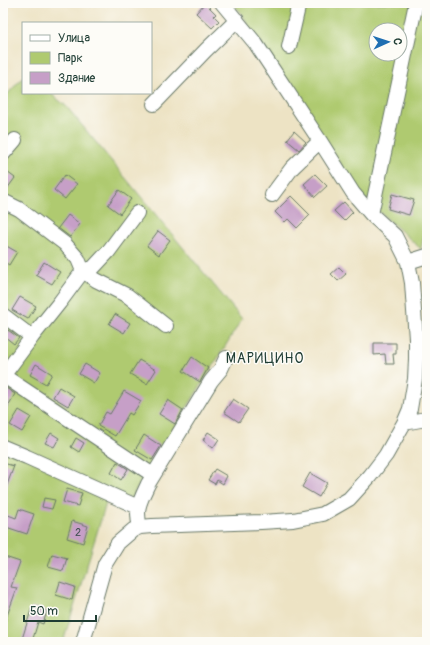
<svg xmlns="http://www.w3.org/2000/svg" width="430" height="645" font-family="Pangolin,sans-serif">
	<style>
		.green { fill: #afca70; stroke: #678452; fill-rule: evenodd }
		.building { fill: #c69fc7 }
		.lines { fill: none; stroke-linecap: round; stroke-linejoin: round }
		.minor-casing { stroke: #677766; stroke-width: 16 }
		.minor { stroke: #fff; stroke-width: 14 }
		.labels { text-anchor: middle; stroke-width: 3; stroke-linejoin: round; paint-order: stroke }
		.number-label { font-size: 11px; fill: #495659 }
		.neighbourhood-label { font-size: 14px; letter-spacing: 1px; fill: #1f3d34; stroke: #fdfcf7 }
	</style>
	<rect width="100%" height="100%" fill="#fdfcf7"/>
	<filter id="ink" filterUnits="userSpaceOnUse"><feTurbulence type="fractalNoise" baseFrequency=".025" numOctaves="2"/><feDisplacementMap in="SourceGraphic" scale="8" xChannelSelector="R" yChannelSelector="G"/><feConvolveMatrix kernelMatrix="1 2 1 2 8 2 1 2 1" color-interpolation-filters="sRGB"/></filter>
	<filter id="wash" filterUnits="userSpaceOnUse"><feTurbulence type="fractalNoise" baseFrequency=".012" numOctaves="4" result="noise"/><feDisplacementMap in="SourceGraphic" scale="16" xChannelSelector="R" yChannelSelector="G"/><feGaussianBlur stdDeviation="0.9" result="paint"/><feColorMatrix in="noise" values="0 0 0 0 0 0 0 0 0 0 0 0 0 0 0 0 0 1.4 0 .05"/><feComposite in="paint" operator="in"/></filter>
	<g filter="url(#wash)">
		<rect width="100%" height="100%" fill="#ede3c4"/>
		<!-- green -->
		<path class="green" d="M231,3H427V222L421,249L361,195L250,28L240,11ZM376,30H400V54H376Z
			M23,77V93H50L66,106L242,319L131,498L108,497L63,642H3V99Z"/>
		<g id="blocks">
			<!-- building -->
			<path class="building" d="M205,3L216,14L214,16L219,21L212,28L196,13Z
				M294,131L306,142L299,150L287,140Z
				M3,169L15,178L4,193H3Z
				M315,174L327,186L315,197L304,184Z
				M65,175L77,184L65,199L54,190Z
				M119,190L131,199L120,214L108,205Z
				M392,194L414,200L409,215L388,209Z
				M291,196L310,215L297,228L288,219L285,222L275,212Z
				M344,202L353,212L344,221L334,211Z
				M68,215L80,224L70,237L58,228Z
				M158,231L170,240L159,255L147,246Z
				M3,244L17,252L9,265L3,261Z
				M44,262L60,272L52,284L36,275Z
				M339,267L346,274L338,281L331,274Z
				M20,297L36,306L28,319L12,310Z
				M115,314L130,323L124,333L109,324Z
				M8,330L19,338L14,344L4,336Z
				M374,343H396V354H393L394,364H386L385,354L374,355Z
				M192,357L208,368L200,382L183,371Z
				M139,360L156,370L147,384L130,374Z
				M36,364L52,374L46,384L30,375Z
				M85,364L100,373L94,383L79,374Z
				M3,386L15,394L3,415Z
				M59,387L74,396L68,406L53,397Z
				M124,391L141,401L132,415L129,413L115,436L98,426L106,412L110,414Z
				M233,399L248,409L239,422L224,412Z
				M168,400L183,410L175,424L159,414Z
				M19,410L31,417L22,432L10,425Z
				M208,432L219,439L213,448L203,440Z
				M51,433L59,438L54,447L45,443Z
				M144,435L161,446L152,460L135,450Z
				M76,438L84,443L79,452L71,447Z
				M117,462L128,469L121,480L111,473Z
				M3,463L14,466L4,493H3Z
				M215,469L227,476L223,484L217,480L215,484L208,480Z
				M310,473L327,483L319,497L302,487Z
				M67,489L82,493L78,506L63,502Z
				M44,498L55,500L52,509L42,507Z
				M19,509L34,514L27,534L3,526V513L16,518Z
				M72,521L88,526L83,543L67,538Z
				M52,554L67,558L63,571L48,567Z
				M5,557L20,562L11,587L17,588L4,624H3V562Z
				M60,582L75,587L72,600L56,595Z
				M32,607L47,611L43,624L38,622L32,642L22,639Z"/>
		</g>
	</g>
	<g filter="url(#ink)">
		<use href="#blocks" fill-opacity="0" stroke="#677766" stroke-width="1"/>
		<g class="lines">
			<!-- minor casing -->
			<g class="minor-casing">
				<path id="minor" d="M289,47L299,3
					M154,104L206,50L237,20
					M3,154L15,140
					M272,195L292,168L320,141
					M3,201L19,209L65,244L78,259L83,271L96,280L128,296L166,326
					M371,214L416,3
					M408,262L427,256
					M3,315L32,337
					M3,376L32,337L60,302L83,271L93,268L108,252L137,213
					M4,376L153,475
					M404,423L426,419L427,418
					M3,447L27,457L138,507
					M140,527C135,509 140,501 148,484L211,381L221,369L226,358
					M83,642L105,564L118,543L133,530L140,527L152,526L261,522L293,520L323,514L349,499L370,476L386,455L404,423L410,409L415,379L416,359V339L412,283L408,262L395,236L371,214L353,193L320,141L256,44L222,3"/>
			</g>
			<!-- minor -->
			<use href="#minor" class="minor"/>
		</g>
	</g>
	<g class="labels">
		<!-- number labels -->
		<g class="number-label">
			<text x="78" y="536">2</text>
		</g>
		<!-- neighbourhood labels -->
		<g class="neighbourhood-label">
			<text x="265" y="363">МАРИЦИНО</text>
		</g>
	</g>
	<!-- margin -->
	<rect width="430" height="645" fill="none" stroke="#fdfcf7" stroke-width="16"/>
	<!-- legend -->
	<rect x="22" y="22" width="130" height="72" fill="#fdfcf7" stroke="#a4b0a9"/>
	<rect x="30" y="35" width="20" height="6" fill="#ffffff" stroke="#a4b0a9"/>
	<text x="58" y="42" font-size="12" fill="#1f3d34">Улица</text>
	<rect x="30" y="52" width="20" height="12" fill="#afca70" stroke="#a4b0a9"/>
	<text x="58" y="62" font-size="12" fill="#1f3d34">Парк</text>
	<rect x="30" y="72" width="20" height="12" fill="#c69fc7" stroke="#a4b0a9"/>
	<text x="58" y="82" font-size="12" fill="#1f3d34">Здание</text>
	<!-- north arrow -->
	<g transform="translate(388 42) rotate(87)"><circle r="19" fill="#fdfcf7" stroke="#a4b0a9"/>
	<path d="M0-3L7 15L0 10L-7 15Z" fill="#1f6fb2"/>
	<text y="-6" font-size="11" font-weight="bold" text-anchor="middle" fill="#1f3d34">С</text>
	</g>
	<!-- scale -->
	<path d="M24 615v6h72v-6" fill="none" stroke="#1f3d34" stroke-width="2"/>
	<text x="30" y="615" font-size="12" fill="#1f3d34" stroke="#fdfcf7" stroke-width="3" paint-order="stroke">50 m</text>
</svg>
